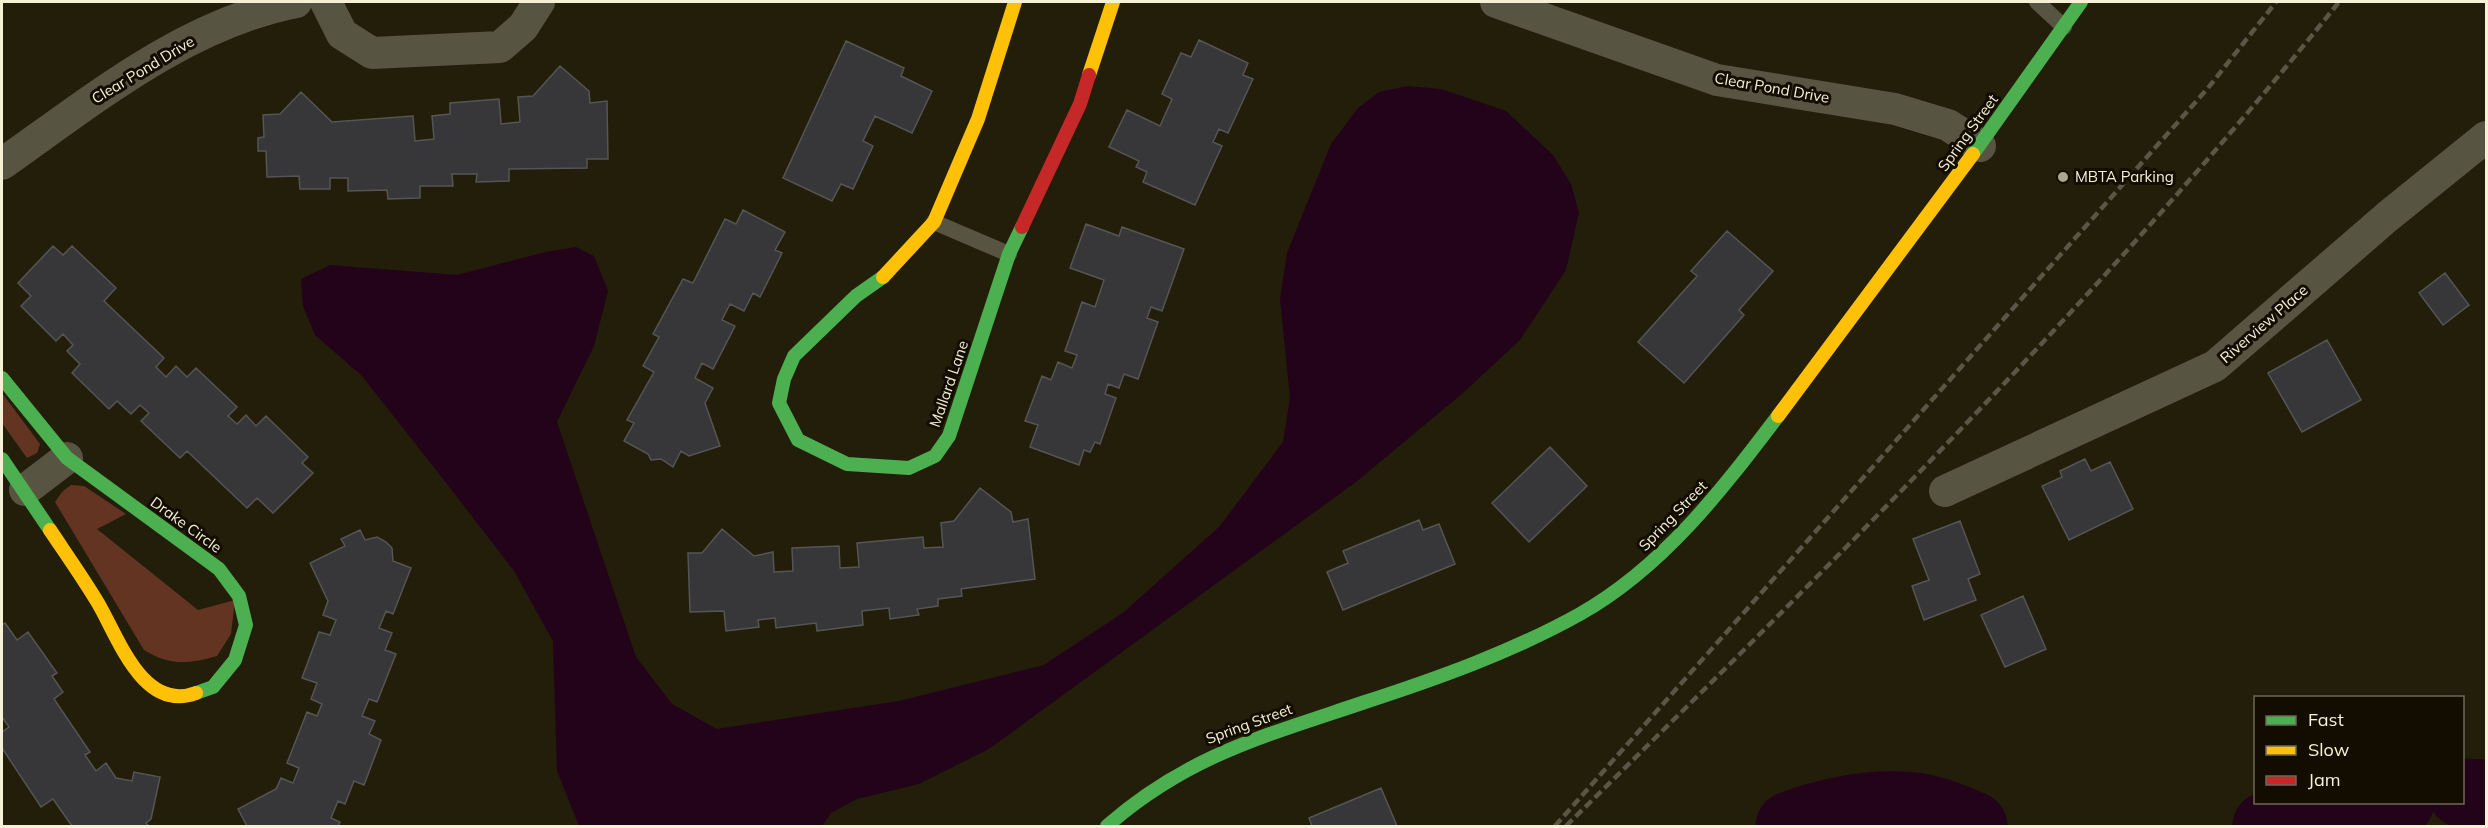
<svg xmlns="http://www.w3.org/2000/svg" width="2488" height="828" font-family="Mulish,sans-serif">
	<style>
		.green { fill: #643423 }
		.water { fill: #23031a }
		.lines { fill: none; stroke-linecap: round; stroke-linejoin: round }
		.river { stroke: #23031a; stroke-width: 69 }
		.building { fill: #373639; stroke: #565555; stroke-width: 1.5 }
		.lane { stroke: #585442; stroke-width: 16 }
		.street { stroke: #585442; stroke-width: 32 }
		.fast { stroke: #4caf50; stroke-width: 14 }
		.slow { stroke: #ffc107; stroke-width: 14 }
		.jam { stroke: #c62828; stroke-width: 14 }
		.rail { stroke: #595646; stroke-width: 4.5; stroke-dasharray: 9 4.5; stroke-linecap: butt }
		.poi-dot { fill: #aca78f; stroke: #120d00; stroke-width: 2 }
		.labels { text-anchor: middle; stroke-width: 6; stroke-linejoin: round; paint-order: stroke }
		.street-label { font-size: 15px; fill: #f6f1d6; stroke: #120d00 }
		.poi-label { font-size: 15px; fill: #f6f1d6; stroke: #120d00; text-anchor: start }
	</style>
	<rect width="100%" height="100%" fill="#221e0a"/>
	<!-- green -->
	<path class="green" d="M2,393L40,444L37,453L27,458L2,423Z
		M71,485L84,486L126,514L97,529L198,610L235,600L231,634L217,656C189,664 170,666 144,650L55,502L62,492Z"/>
	<!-- water -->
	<path class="water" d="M1407,86L1441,89L1506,111L1553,155L1571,184L1579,213L1566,270L1520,340L1463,393L1356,482L989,749L919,784L857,799L831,813L822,826H579L557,771L553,641L514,571L444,480L362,376L315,335L303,306L301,279L330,265L457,275L546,252L576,247L594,256L608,291L594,346L557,422L636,657L672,704L717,729L899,701L1044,665L1124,612L1220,526L1283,442L1290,398L1280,299L1287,253L1331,144L1358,108L1379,92Z"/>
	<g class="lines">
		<!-- river -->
		<path class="river" d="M2462,793L2486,794
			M1790,826C1823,813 1866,804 1902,806C1927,806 1951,817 1973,826
			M2267,826C2311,816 2356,814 2400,802"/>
	</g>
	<!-- building -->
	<path class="building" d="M1199,40L1248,63L1243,75L1253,79L1228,133L1219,129L1213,142L1222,146L1195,205L1143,182L1147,172L1136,167L1139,161L1109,147L1127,110L1160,126L1172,99L1162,94L1181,53L1191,57Z
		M846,41L904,68L901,76L932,91L912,133L875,116L863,141L873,146L853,189L841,184L832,201L783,178Z
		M560,66L589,91L590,103L607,101L608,159H587V168L509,169V181L476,182L477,174H452L453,186H420V198L388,199L387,190L348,191V178H330V189H300L299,176L267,177L266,151H258V138L264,137L263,115L280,114L301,92L332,122L413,116L415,141L434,139L432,116L450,114V103L499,99L501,124L520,122L518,97L533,96Z
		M743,210L785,232L775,250L782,253L760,297L753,293L744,311L730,304L722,320L735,326L713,369L702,363L695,378L713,388L705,403L720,446L689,456L681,451L673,467L661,459L651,460L648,454L624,441L634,423L627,420L654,372L643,366L659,337L653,334L683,279L693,283L725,219L736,224Z
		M1086,224L1119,236L1122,227L1184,249L1162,311L1151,307L1147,318L1158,322L1138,379L1124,374L1119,388L1108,384L1105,394L1116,398L1100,444L1095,442L1090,452L1084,450L1079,465L1030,447L1038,425L1025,421L1042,376L1051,380L1058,362L1072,368L1077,355L1065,351L1082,302L1095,307L1104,280L1070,268Z
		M1727,231L1773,271L1739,310L1744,315L1684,383L1638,342L1697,276L1691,271Z
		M53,246L63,255L72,246L116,288L104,301L164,358L156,367L166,377L176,366L187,377L196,368L237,407L228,416L237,424L246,415L256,426L266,416L308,457L302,463L313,473L273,513L257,498L247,508L187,451L180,458L141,421L149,413L140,405L131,414L117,401L109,409L72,373L80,364L67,351L73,345L63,334L56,341L21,306L31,296L18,283Z
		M2445,273L2469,305L2443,325L2419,293Z
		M2327,340L2361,400L2302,432L2268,373Z
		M1550,447L1587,486L1529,542L1492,503Z
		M2085,459L2091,471L2110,462L2133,509L2069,540L2042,486L2062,477L2060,471Z
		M980,488L1011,512L1013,522L1028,519L1035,579L961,589L962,596L938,599V606L917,609L919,615L890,619L889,608L862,611L863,625L817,631L816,623L776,628L775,618L758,620L759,627L726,631L724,611L690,612L688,553H702L722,529L754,556L773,552L774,572L793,571L792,548L839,546L840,568L859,567L857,543L923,537L924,548L943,547L941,523L954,521Z
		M1419,520L1423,530L1439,524L1455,564L1343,610L1327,572L1348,563L1343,551Z
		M1960,521L1980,574L1968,579L1976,600L1924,620L1912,586L1929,580L1913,539Z
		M360,530L365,540L377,537L386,542L392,548L393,561L411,568L393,614L386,611L379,628L392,633L385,650L396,654L377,702L369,699L362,716L375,721L369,734L381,740L364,785L354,781L345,804L338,801L331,818L340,822L338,826H247L238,809L276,789L281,778L293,783L299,768L287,763L307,712L317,716L322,704L311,699L317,683L302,678L319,632L330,635L336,620L323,615L328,601L310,563L345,546L341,539Z
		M2023,596L2046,649L2005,667L1981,615Z
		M5,623L17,640L28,632L57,673L52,676L63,692L54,699L90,752L85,755L96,771L106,763L116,778L132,781L134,772L160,777L151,819L146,823L149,826H72L53,799L41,807L2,748V732L9,727L2,717V625Z
		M1381,788L1397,826H1312L1309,818Z"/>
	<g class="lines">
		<!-- lane -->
		<path class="lane" d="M2037,2L2064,27
			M934,222L1009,254"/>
		<!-- street -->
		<path class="street" d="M326,2L342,34L372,53L500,47L523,27L539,2
			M1496,2L1717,80L1895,109L1948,125L1980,146
			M2,164C93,100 185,24 296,2
			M25,490L67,458
			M1945,491L2215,366L2387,217L2486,137"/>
		<!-- fast -->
		<path class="fast" d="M1973,154L2081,2
			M883,277L856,296L794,356L784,379L779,403L798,440L847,464L909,468L935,456L949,436L1009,254L1022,227
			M2,378L67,458L219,569L239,596L246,625L235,660L213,687L196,693
			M2,459L50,530
			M1107,826C1187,756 1264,736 1362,703C1436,679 1512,652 1580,614C1663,567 1721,491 1778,416"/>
		<!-- slow -->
		<path class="slow" d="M1089,75L1113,2
			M883,277L934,222L978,119L1015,2
			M1778,416L1973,154
			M50,530C66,554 83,578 98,603C118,637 143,713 196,693"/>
		<!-- jam -->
		<path class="jam" d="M1022,227L1080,104L1089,75"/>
		<!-- rail -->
		<path class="rail" d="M1555,826L2208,88L2276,2
			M1566,826C1834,562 2103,296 2339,2"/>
	</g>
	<!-- markers -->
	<circle class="poi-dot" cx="2063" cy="177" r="6"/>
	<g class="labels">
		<!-- street labels -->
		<g class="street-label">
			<text transform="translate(143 70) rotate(-31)" y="5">Clear Pond Drive</text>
			<text transform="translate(1772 88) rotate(10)" y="5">Clear Pond Drive</text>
			<text transform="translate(1968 133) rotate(-54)" y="5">Spring Street</text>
			<text transform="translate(2264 324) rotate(-41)" y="5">Riverview Place</text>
			<text transform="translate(949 384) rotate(-71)" y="5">Mallard Lane</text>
			<text transform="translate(1673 516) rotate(-46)" y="5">Spring Street</text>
			<text transform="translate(186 525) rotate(36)" y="5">Drake Circle</text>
			<text transform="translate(1249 724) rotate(-20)" y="5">Spring Street</text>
		</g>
		<!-- poi labels -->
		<g class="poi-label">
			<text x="2075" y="182">MBTA Parking</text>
		</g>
	</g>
	<!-- border -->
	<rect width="2488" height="828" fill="none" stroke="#f6f1d6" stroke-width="6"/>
	<!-- legend -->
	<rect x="2254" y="696" width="210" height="108" fill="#120d00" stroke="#6d6856" stroke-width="1.5"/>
	<rect x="2266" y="716" width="30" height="9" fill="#4caf50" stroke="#6d6856" stroke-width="1.5"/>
	<text x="2308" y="726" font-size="18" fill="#f6f1d6">Fast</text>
	<rect x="2266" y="746" width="30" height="9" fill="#ffc107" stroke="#6d6856" stroke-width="1.5"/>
	<text x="2308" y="756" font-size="18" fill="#f6f1d6">Slow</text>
	<rect x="2266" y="776" width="30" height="9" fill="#c62828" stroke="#6d6856" stroke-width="1.5"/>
	<text x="2308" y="786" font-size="18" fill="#f6f1d6">Jam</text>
</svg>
